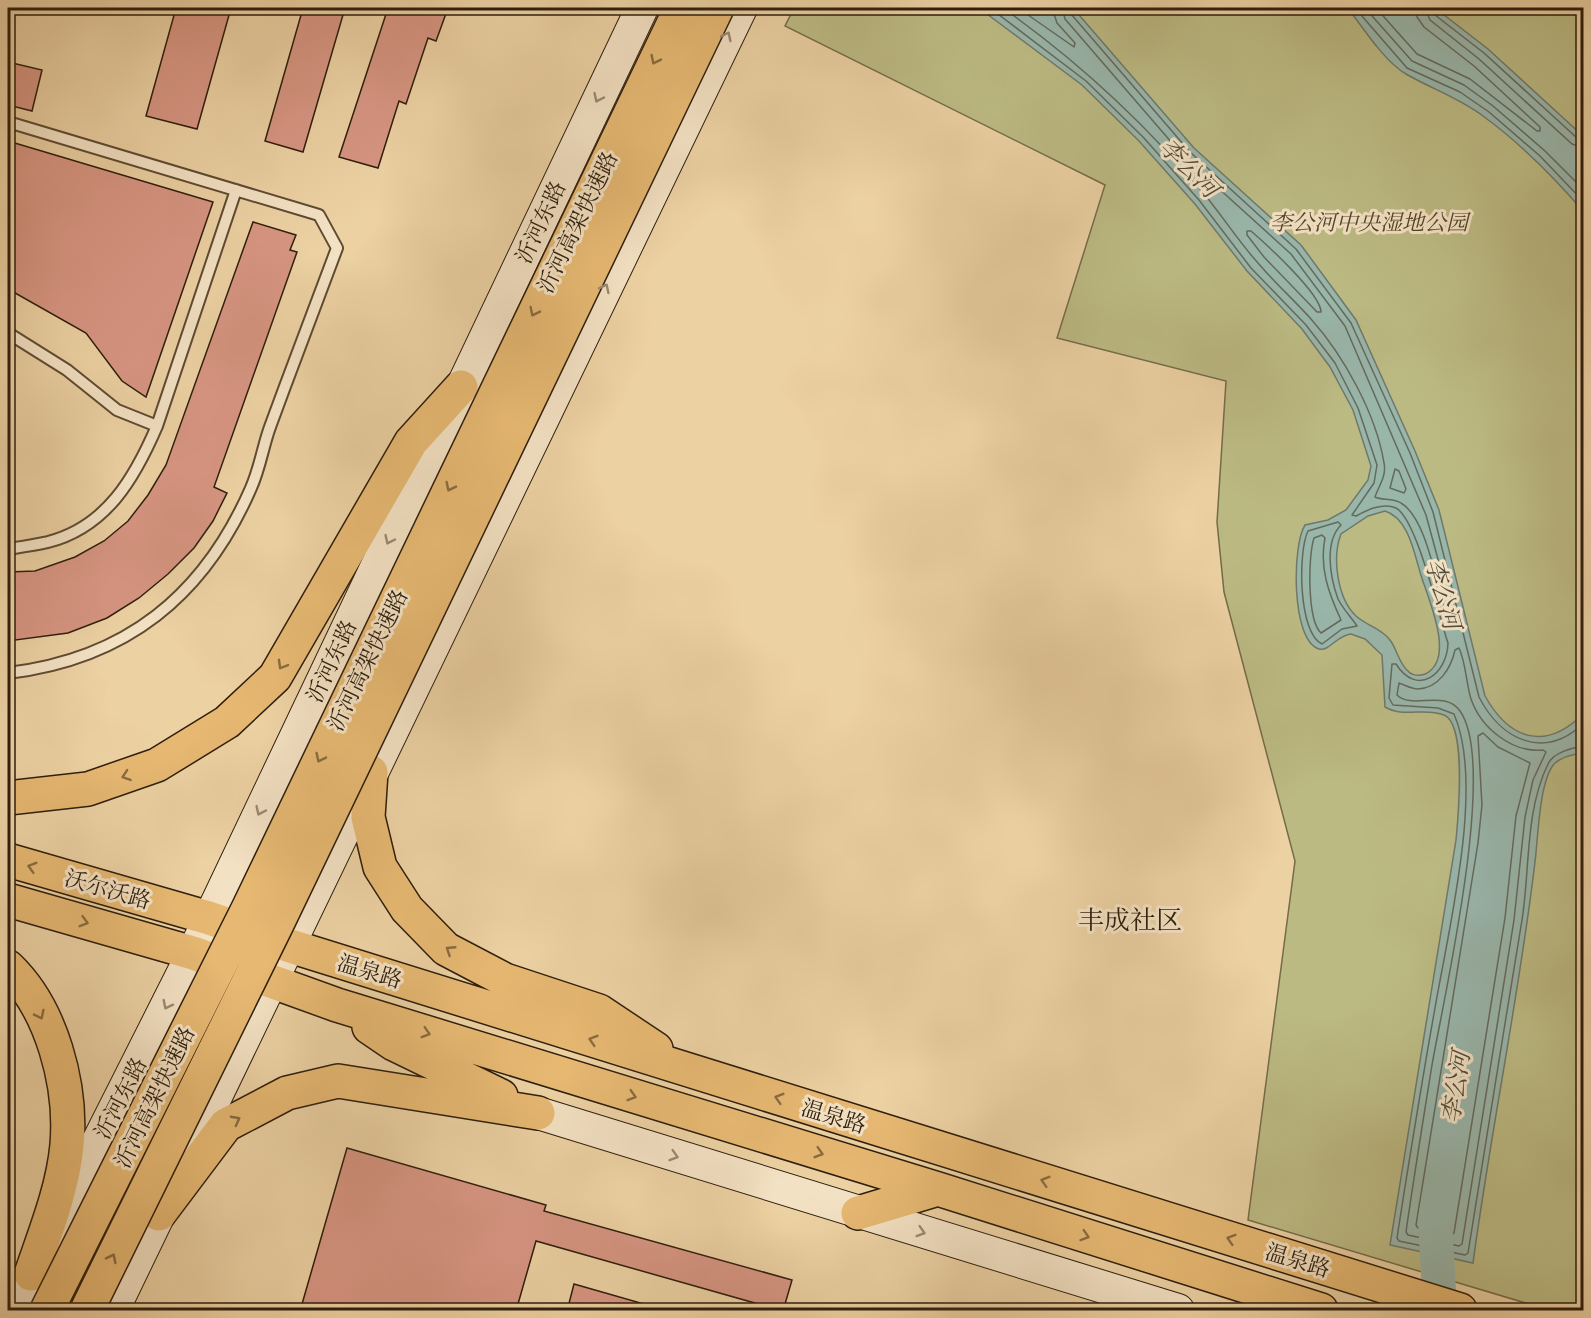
<svg xmlns="http://www.w3.org/2000/svg" width="1591" height="1318" font-family="Cardo,'Noto Serif SC',serif">
	<style>
		.green { fill: #bcba83; stroke: #756c48; stroke-width: 1.5 }
		.water { fill: #99b6ab; stroke: #6e796c; stroke-width: 1.5; fill-rule: evenodd }
		.lines { fill: none; stroke-linecap: round; stroke-linejoin: round }
		.shore { stroke: #646a5c; stroke-width: 1.5 }
		.river { stroke: #99b6ab; stroke-width: 34 }
		.building { fill: #d79582; stroke: #2e1e0d; stroke-width: 1.5 }
		.lane-casing { stroke: #5e4b32; stroke-width: 14 }
		.secondary-casing { stroke: #2e1e0d; stroke-width: 34 }
		.highway-casing { stroke: #2e1e0d; stroke-width: 36 }
		.lane { stroke: #f3e1c3; stroke-width: 10 }
		.secondary { stroke: #f3e1c3; stroke-width: 32 }
		.highway { stroke: #e6b872; stroke-width: 33 }
		.highway-bridge-casing { stroke: #2e1e0d; stroke-width: 36; stroke-linecap: butt }
		.highway-bridge { stroke: #e6b872; stroke-width: 33 }
		.oneway { stroke: #9a8971 }
		.oneway2 { stroke: #8a6b40 }
		.labels { text-anchor: middle; stroke-width: 6; stroke-linejoin: round; paint-order: stroke }
		.street-label { font-size: 22px; fill: #2e1e0d; stroke: #f3e1c3 }
		.park-label { font-size: 22px; font-style: italic; fill: #52452a; stroke: #f3e1c3 }
		.water-label { font-size: 24px; font-style: italic; fill: #4e4c3c; stroke: #f3e1c3 }
		.quarter-label { font-size: 26px; fill: #2e1e0d; stroke: #f3e1c3 }
	</style>
	<rect width="100%" height="100%" fill="#ecd1a3"/>
	<filter id="stains"><feTurbulence type="fractalNoise" baseFrequency=".00333" numOctaves="4"/><feColorMatrix values="0 0 0 0 .2 0 0 0 0 .09 0 0 0 0 .02 0 0 0 .5 -.17"/></filter>
	<radialGradient id="worn" r=".72"><stop offset=".6" stop-color="#630" stop-opacity="0"/><stop offset="1" stop-color="#630" stop-opacity=".3"/></radialGradient>
	<!-- green -->
	<path class="green" d="M794,8H1583V1310H1549L1248,1220L1295,861L1224,592L1217,522L1226,381L1057,338L1105,185L785,26Z"/>
	<!-- water -->
	<path class="water" d="M979,8H1073L1194,148L1301,245L1356,320L1415,451L1439,510L1485,696C1509,739 1545,752 1583,714V753C1575,754 1561,757 1554,764C1539,782 1538,839 1535,862C1519,997 1491,1129 1473,1263L1390,1245L1456,840C1458,819 1467,724 1444,715C1425,707 1403,718 1385,707L1382,655L1365,639L1351,634C1337,635 1329,652 1319,649C1291,641 1292,545 1305,525L1328,520L1346,510L1368,480L1371,466L1353,410L1330,367L1302,329L1247,271L1195,204L1139,141L1082,85ZM1385,511C1408,518 1414,552 1420,572C1427,597 1457,659 1425,674C1420,676 1412,676 1408,671C1399,664 1397,649 1390,640C1381,628 1367,626 1356,616C1337,598 1332,557 1341,534L1368,516Z
		M1348,8H1435L1488,49L1583,136V211C1553,176 1520,143 1483,116C1459,98 1432,89 1406,74C1385,62 1363,28 1348,8Z"/>
	<g class="lines">
		<!-- shore -->
		<path class="shore" d="M990,8L1086,81L1143,137L1199,200L1251,268L1306,325L1335,363L1358,408L1377,465L1374,483L1352,515L1356,516C1367,510 1383,502 1396,508C1417,519 1439,617 1448,643C1447,675 1417,697 1396,664H1392L1389,698L1393,705L1438,708L1454,714C1485,785 1448,931 1435,1008C1424,1069 1414,1131 1404,1193L1397,1238L1399,1241L1465,1255L1468,1253C1485,1142 1504,1031 1522,920C1530,870 1525,811 1548,764C1553,753 1572,747 1584,747
			M1003,8C1079,62 1145,123 1205,195C1223,217 1239,242 1258,263C1275,283 1294,300 1311,319C1344,356 1376,414 1384,463C1387,476 1378,487 1375,497C1382,501 1392,497 1401,503C1426,518 1435,579 1444,605L1448,607L1445,585L1426,515L1345,326L1291,254L1185,158L1065,19L1062,8
			M1018,8L1074,47L1075,43L1057,23L1052,8
			M1069,8L1071,14L1190,152L1296,249L1351,323L1410,453L1433,512L1479,697C1501,740 1544,761 1584,723
			M1355,8L1407,68L1460,92L1489,112L1540,156L1584,202
			M1365,8L1412,61L1464,85L1493,106L1545,151L1584,190
			M1376,8L1417,54L1470,79L1537,131H1540V127L1474,66L1424,27L1417,17L1416,8
			M1425,8L1430,20L1479,59L1572,144L1584,148
			M1432,8L1435,15L1484,53L1577,138L1584,140
			M1247,231H1251C1266,244 1321,294 1321,312H1317L1264,257L1247,235Z
			M1395,469L1399,471L1406,489L1404,493L1390,488Z
			M1338,522L1341,525C1324,542 1330,577 1338,599C1343,609 1351,617 1357,626L1342,629L1322,644C1298,633 1298,551 1308,531Z
			M1322,535L1325,538C1319,568 1329,594 1341,620L1321,633C1307,620 1308,556 1314,538Z
			M1459,648C1466,663 1466,683 1471,699C1481,728 1512,753 1543,750L1546,752L1533,780L1525,817L1514,920L1462,1244L1459,1246L1408,1235L1406,1232C1414,1176 1423,1121 1432,1065C1444,996 1498,765 1460,711C1445,689 1412,710 1397,695L1399,683C1405,685 1411,689 1418,689C1439,688 1451,668 1455,650Z
			M1483,733L1498,747L1530,763L1516,816L1505,918L1454,1233L1451,1235L1418,1228L1416,1225L1478,843L1482,805L1478,736Z"/>
		<!-- river -->
		<path class="river" d="M1437,1208L1435,1220L1440,1310"/>
	</g>
	<!-- building -->
	<path class="building" d="M176,8H231L197,129L146,116Z
		M303,8H345L303,152L265,141Z
		M388,8H448L436,41L428,38L406,104L399,101L378,168L339,157Z
		M8,62L42,70L32,111L8,105Z
		M8,141L213,202L146,397L122,381L86,333L8,289Z
		M253,222L296,235L290,250L297,252L214,487L227,493L213,521L194,548L168,574L139,598L107,618L68,633L8,641V572L35,571L75,557L104,541L128,521L148,495L166,465Z
		M347,1148L546,1205L544,1211L792,1280L783,1311L536,1241L516,1311H300Z
		M574,1284L651,1306L650,1311H567Z"/>
	<g class="lines">
		<!-- lane casing -->
		<g class="lane-casing">
			<path id="lane" d="M8,122L319,215L337,248C315,307 292,367 270,427C263,446 260,468 251,488C204,596 126,659 8,673
				M8,333L67,370L117,410L157,426
				M8,549C21,547 35,545 48,542C107,527 135,477 157,426L236,190"/>
		</g>
		<!-- secondary casing -->
		<g class="secondary-casing">
			<path id="secondary" d="M538,1113L1178,1310
				M13,1310L193,953L642,8
				M113,1310L741,8"/>
		</g>
		<!-- highway casing -->
		<g class="highway-casing">
			<path id="highway" d="M371,772L368,817L380,867L407,909L446,949L505,980L599,1011L656,1049
				M8,798L88,789L157,765L227,722L275,677L411,442L461,387
				M8,860L209,918L287,945L1460,1310
				M8,900L193,953L337,1005L938,1189L1321,1310
				M8,967C52,1009 72,1085 67,1145C63,1189 45,1233 31,1274
				M369,1027L394,1044L501,1096
				M858,1213L938,1189
				M159,1214L226,1125L287,1093L338,1081L538,1113"/>
		</g>
		<!-- lane -->
		<use href="#lane" class="lane"/>
		<!-- secondary -->
		<use href="#secondary" class="secondary"/>
		<!-- highway -->
		<use href="#highway" class="highway"/>
		<!-- highway-bridge casing -->
		<g class="highway-bridge-casing">
			<path id="highway-bridge" d="M47,1310L248,909L681,8
				M87,1310L278,922L717,8"/>
		</g>
		<!-- highway-bridge -->
		<use href="#highway-bridge" class="highway-bridge"/>
	</g>
	<!-- one-way arrows -->
	<defs><path id="oneway-chevron" d="M-2-3.5L2.5 0L-2 3.5" fill="none" stroke-width="1.6" stroke-linecap="round" stroke-linejoin="round" transform="scale(1.5)"/></defs>
	<g class="oneway">
		<use href="#oneway-chevron" transform="translate(727 36) rotate(-64)"/>
		<use href="#oneway-chevron" transform="translate(598 98) rotate(115)"/>
		<use href="#oneway-chevron" transform="translate(605 288) rotate(-64)"/>
		<use href="#oneway-chevron" transform="translate(389 540) rotate(115)"/>
		<use href="#oneway-chevron" transform="translate(260 811) rotate(115)"/>
		<use href="#oneway-chevron" transform="translate(167 1005) rotate(117)"/>
		<use href="#oneway-chevron" transform="translate(674 1156) rotate(17)"/>
		<use href="#oneway-chevron" transform="translate(921 1232) rotate(17)"/>
	</g>
	<g class="oneway2">
		<use href="#oneway-chevron" transform="translate(655 60) rotate(116)"/>
		<use href="#oneway-chevron" transform="translate(534 312) rotate(116)"/>
		<use href="#oneway-chevron" transform="translate(450 487) rotate(116)"/>
		<use href="#oneway-chevron" transform="translate(282 665) rotate(120)"/>
		<use href="#oneway-chevron" transform="translate(320 758) rotate(116)"/>
		<use href="#oneway-chevron" transform="translate(126 776) rotate(161)"/>
		<use href="#oneway-chevron" transform="translate(32 867) rotate(-164)"/>
		<use href="#oneway-chevron" transform="translate(84 922) rotate(16)"/>
		<use href="#oneway-chevron" transform="translate(450 950) rotate(-147)"/>
		<use href="#oneway-chevron" transform="translate(40 1015) rotate(64)"/>
		<use href="#oneway-chevron" transform="translate(426 1033) rotate(17)"/>
		<use href="#oneway-chevron" transform="translate(593 1040) rotate(-163)"/>
		<use href="#oneway-chevron" transform="translate(632 1096) rotate(17)"/>
		<use href="#oneway-chevron" transform="translate(779 1098) rotate(-163)"/>
		<use href="#oneway-chevron" transform="translate(236 1120) rotate(-28)"/>
		<use href="#oneway-chevron" transform="translate(819 1153) rotate(17)"/>
		<use href="#oneway-chevron" transform="translate(1045 1181) rotate(-163)"/>
		<use href="#oneway-chevron" transform="translate(1085 1236) rotate(18)"/>
		<use href="#oneway-chevron" transform="translate(1231 1239) rotate(-163)"/>
		<use href="#oneway-chevron" transform="translate(112 1258) rotate(-64)"/>
	</g>
	<g class="labels">
		<!-- street labels -->
		<g class="street-label">
			<text transform="translate(540 222) rotate(-65)" y="8">沂河东路</text>
			<text transform="translate(577 222) rotate(-64)" y="8">沂河高架快速路</text>
			<text transform="translate(367 660) rotate(-64)" y="8">沂河高架快速路</text>
			<text transform="translate(331 661) rotate(-65)" y="8">沂河东路</text>
			<text transform="translate(108 889) rotate(16)" y="8">沃尔沃路</text>
			<text transform="translate(370 971) rotate(17)" y="8">温泉路</text>
			<text transform="translate(154 1097) rotate(-64)" y="8">沂河高架快速路</text>
			<text transform="translate(120 1098) rotate(-63)" y="8">沂河东路</text>
			<text transform="translate(834 1116) rotate(17)" y="8">温泉路</text>
			<text transform="translate(1298 1260) rotate(17)" y="8">温泉路</text>
		</g>
		<!-- park labels -->
		<g class="park-label">
			<text x="1369" y="230">李公河中央湿地公园</text>
		</g>
		<!-- water labels -->
		<g class="water-label">
			<text transform="translate(1189 168) rotate(45)" y="8">李公河</text>
			<text transform="translate(1443 594) rotate(74)" y="8">李公河</text>
			<text transform="translate(1456 1087) rotate(-81)" y="8">李公河</text>
		</g>
		<!-- quarter labels -->
		<g class="quarter-label">
			<text x="1130" y="929">丰成社区</text>
		</g>
	</g>
	<!-- margin -->
	<rect width="1591" height="1318" fill="none" stroke="#ecd1a3" stroke-width="30"/>
	<rect x="9" y="9" width="1573" height="1300" fill="none" stroke="#2e1e0d" stroke-width="3"/>
	<rect x="15" y="15" width="1561" height="1288" fill="none" stroke="#2e1e0d" stroke-width="1.5"/>
	<rect width="100%" height="100%" filter="url(#stains)"/>
	<rect width="100%" height="100%" fill="url(#worn)"/>
</svg>
